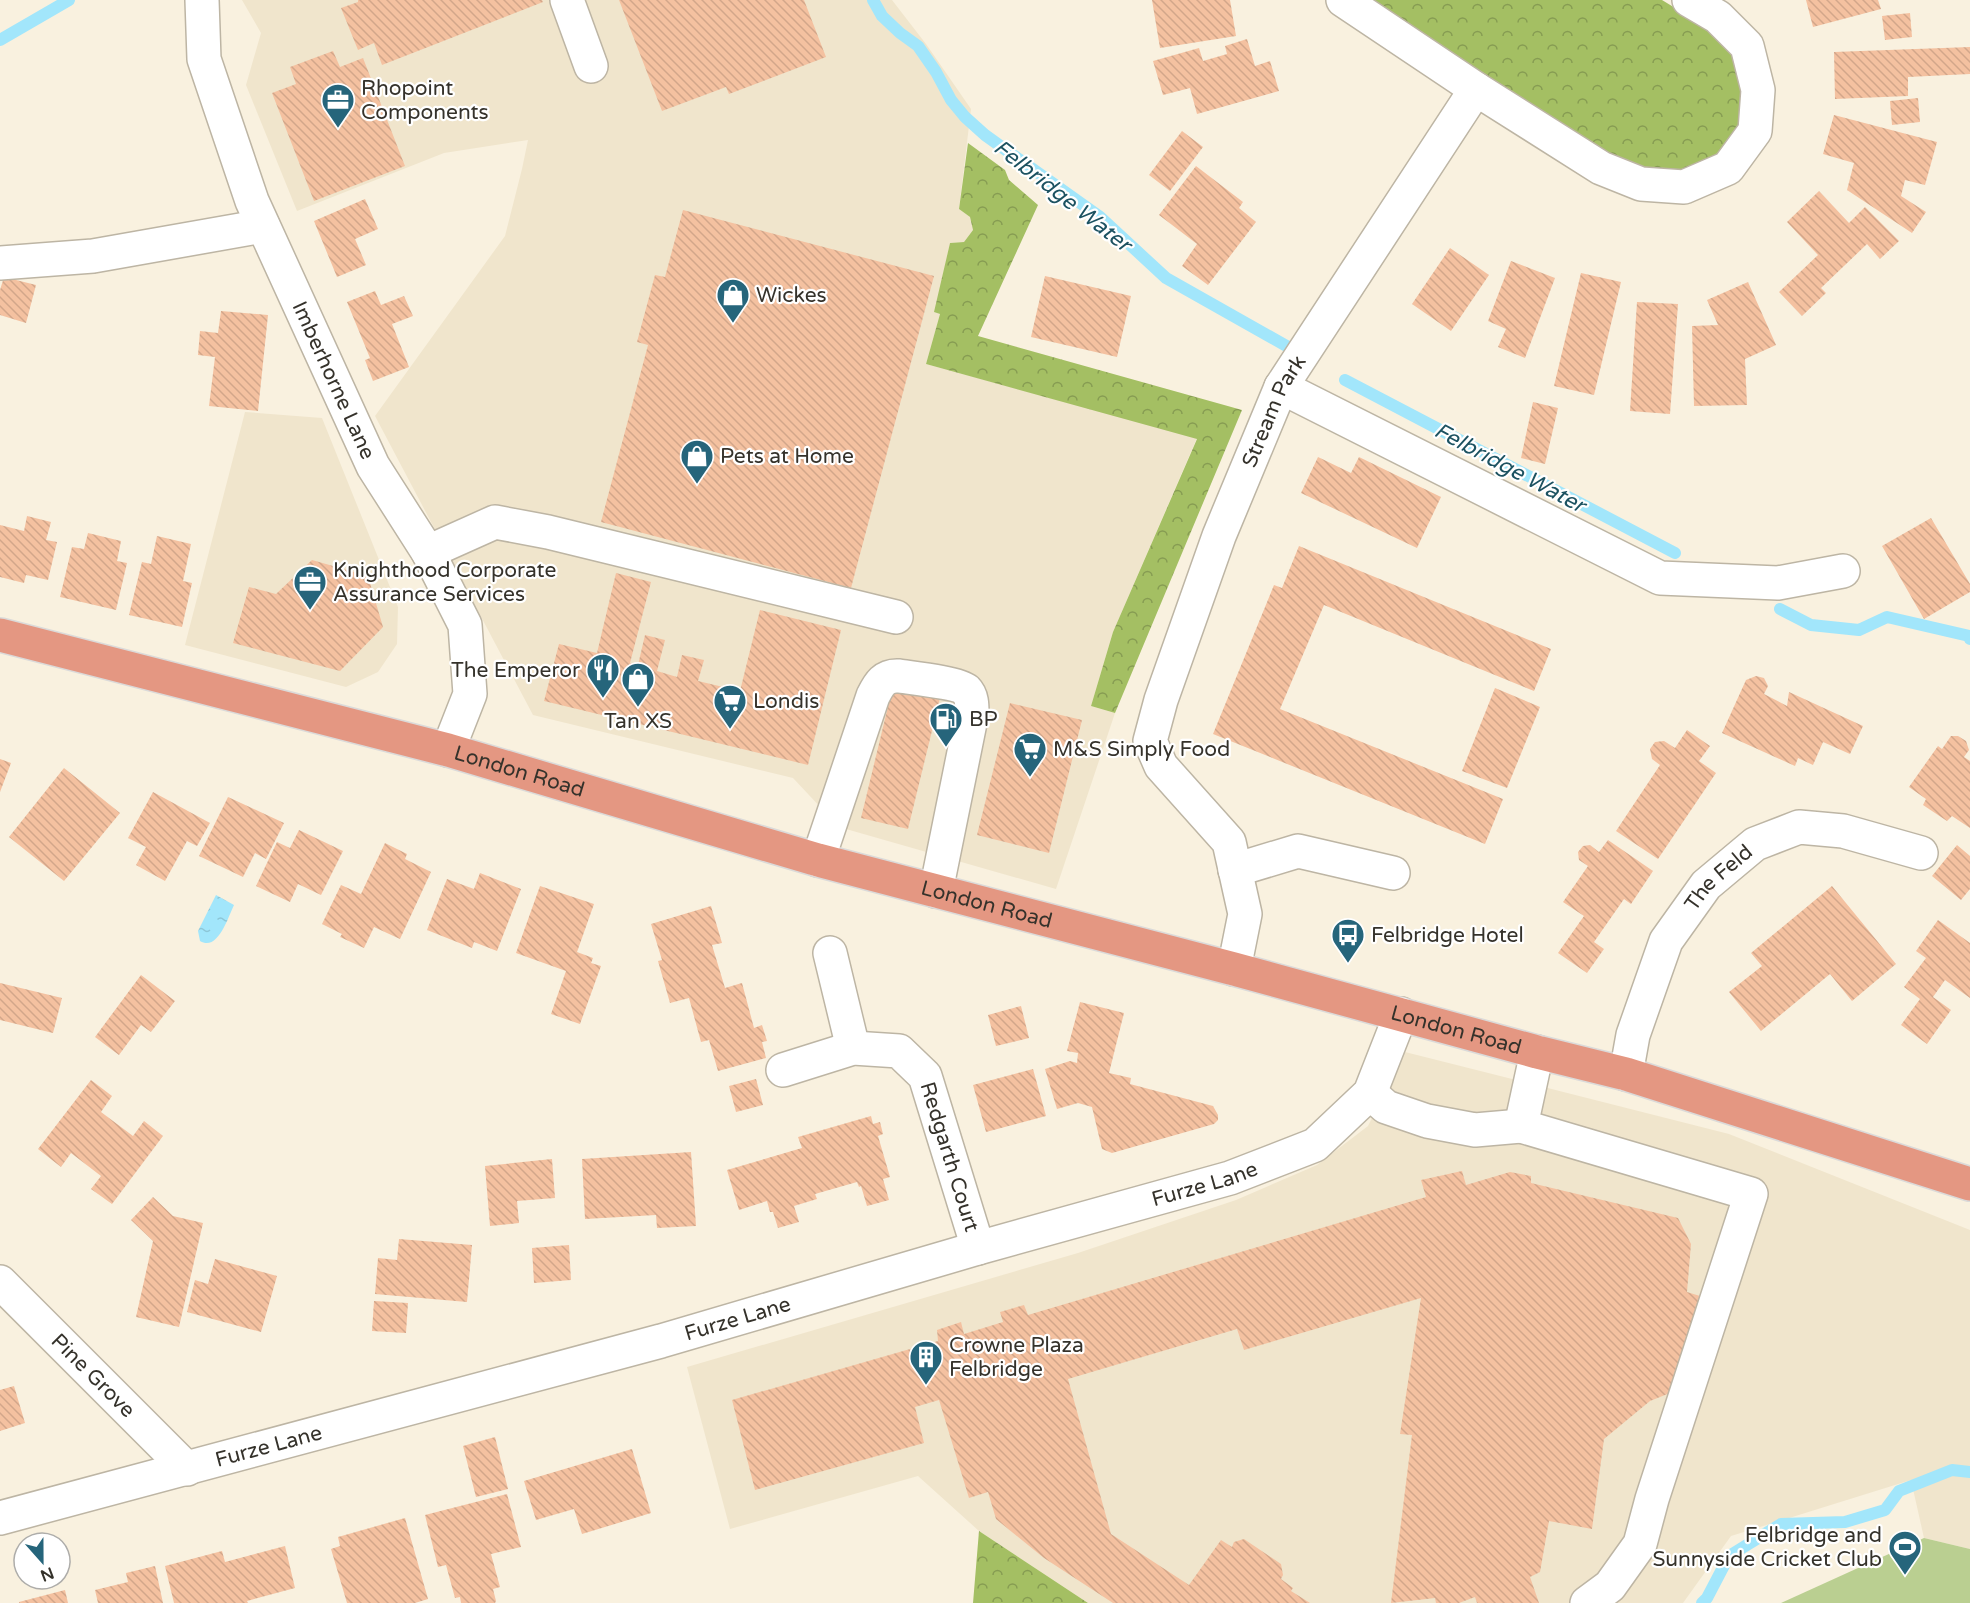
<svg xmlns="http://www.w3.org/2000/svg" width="1970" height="1603" font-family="'Varela Round',sans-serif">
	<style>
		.built { fill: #f0e5cc }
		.grass { fill: #bacf91 }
		.forest { fill: url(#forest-crowns) }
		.water { fill: url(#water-ripples) }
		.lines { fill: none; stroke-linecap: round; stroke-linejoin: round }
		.stream { stroke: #a2e6fb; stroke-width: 12 }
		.building { fill: url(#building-back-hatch) }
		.minor-casing { stroke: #bdb5a4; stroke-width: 36 }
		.highway-casing { stroke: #dbdad9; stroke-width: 36 }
		.minor { stroke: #fff; stroke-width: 33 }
		.highway { stroke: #e49782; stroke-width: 33 }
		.labels { text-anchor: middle; stroke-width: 4.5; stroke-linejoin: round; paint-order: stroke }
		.poi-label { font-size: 21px; fill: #35322b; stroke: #fff; text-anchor: start }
		.street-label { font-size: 21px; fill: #35322b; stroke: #fff }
		.water-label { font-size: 22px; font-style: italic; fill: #1c5261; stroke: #fff }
	</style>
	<defs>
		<pattern id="forest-crowns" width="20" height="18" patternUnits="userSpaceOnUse" patternTransform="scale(1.5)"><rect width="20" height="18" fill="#a4bf63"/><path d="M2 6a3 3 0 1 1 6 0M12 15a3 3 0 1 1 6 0" fill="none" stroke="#869c52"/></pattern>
		<pattern id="water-ripples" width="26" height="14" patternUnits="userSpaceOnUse" patternTransform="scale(1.5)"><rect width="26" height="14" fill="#a2e6fb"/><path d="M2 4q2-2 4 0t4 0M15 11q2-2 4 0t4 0" fill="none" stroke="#8cc6d7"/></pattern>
		<pattern id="building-back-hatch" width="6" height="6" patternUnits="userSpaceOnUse" patternTransform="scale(1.5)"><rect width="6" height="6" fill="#f4c1a0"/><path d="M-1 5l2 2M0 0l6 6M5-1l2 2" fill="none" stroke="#d2a68a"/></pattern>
	</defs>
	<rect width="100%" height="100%" fill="#f9f1df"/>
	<!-- built -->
	<path class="built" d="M242,0H892L926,44L971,109L959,209L970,217L973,230L964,242L950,243L935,312L940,314L926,364L1197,438L1113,632L1091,706L1115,713L1056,889L839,827L793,778L533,715L375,416L505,236L522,169L528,140L444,153L297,211L246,85L261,33Z
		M245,412L322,418L398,607L397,644L378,672L346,687L185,645Z
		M1405,1052L1729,1134L1970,1230V1549L1924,1538L1911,1480L1731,1536L1683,1603H1088L979,1531L918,1476L730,1529L687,1367L1078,1253L1236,1200L1317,1165L1368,1126Z"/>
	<!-- grass -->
	<path class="grass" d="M1924,1538L1970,1549V1603H1781Z"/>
	<!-- forest -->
	<path class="forest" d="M1366,0H1662L1716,33L1735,56L1747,103L1737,131L1718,154L1685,170L1649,171L1617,160Z
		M968,143L1005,170L1009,180L1038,205L978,336L1242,410L1115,713L1091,706L1113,632L1197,439L926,364L940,314L934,312L950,243L964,242L973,230L970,217L959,209Z
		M979,1531L1088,1603H973Z"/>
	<!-- water -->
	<path class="water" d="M216,895L234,905C228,917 218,952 200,941L198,931Z"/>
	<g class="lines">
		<!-- stream -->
		<path class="stream" d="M873,0L882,16L900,33L918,46L936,72L951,100L965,117L985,135L1100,217L1166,278L1290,348
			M0,40L69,0
			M1345,380L1675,553
			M1780,609L1811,625L1859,630L1887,617L1969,636L1970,639
			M1702,1603L1707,1598L1729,1556L1781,1524L1845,1522L1885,1510L1899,1491L1952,1470L1970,1472"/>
	</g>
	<!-- building -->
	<path class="building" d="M358,0H542L543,2L382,65L374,43L358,50L341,8L358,2Z
		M619,0H804L826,57L729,94L726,87L662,111Z
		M1152,0H1230L1236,36L1160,48Z
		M1806,0H1878L1881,9L1813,27Z
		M1910,13L1912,37L1885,40L1882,16Z
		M1247,39L1255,66L1270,61L1279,91L1197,114L1190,88L1163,95L1153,61L1199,48L1203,61L1227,54L1225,46Z
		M1970,47V74L1908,77V96L1835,99L1834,52Z
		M333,51L340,67L363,58L405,166L314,201L272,93L296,84L290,67Z
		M1918,98L1920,122L1892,125L1890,101Z
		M1834,115L1937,142L1925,185L1905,180L1901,196L1926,212L1912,233L1847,190L1854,163L1823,154Z
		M1182,131L1203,147L1170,191L1149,175Z
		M1196,166L1243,202L1239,208L1256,222L1208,285L1182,266L1197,244L1159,215Z
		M1819,191L1849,223L1865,207L1899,241L1880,259L1867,244L1821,288L1826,293L1802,316L1779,292L1818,255L1787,222Z
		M365,199L378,229L355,239L366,265L337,277L314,221Z
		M683,210L934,276L851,588L601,522L648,345L637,342L655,275L665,277Z
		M1450,248L1489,275L1451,331L1412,304Z
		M1511,261L1555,278L1525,358L1498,347L1506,329L1488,321Z
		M1581,273L1621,282L1594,395L1554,386Z
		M1045,276L1131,296L1117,357L1031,337Z
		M4,277L36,285L26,323L0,315V290Z
		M1748,282L1776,345L1745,359L1747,405L1694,406L1692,326L1718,325L1707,300Z
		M375,291L381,305L404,296L413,316L392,324L409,367L373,381L365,360L370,358L347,302Z
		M1637,302L1678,304L1670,414L1630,411Z
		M221,311L268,315L258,411L209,406L215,357L198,355L200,331L218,333Z
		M1533,402L1558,408L1545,464L1521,458Z
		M1318,457L1351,473L1359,457L1441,497L1417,548L1301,493Z
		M27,516L51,522L46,540L57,542L48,580L26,575L24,583L0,577V525L24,531Z
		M1931,518L1970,584V592L1924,619L1882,546Z
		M88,533L121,541L117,561L127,563L116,610L60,597L72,547L84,549Z
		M157,536L191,544L183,581L192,583L182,627L129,615L142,562L151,564Z
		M1299,546L1551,649L1534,691L1324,605L1280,709L1503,799L1485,844L1213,734L1274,585L1282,588Z
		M312,560L368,576L383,627L340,671L233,643L249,587L276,594Z
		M616,573L651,582L630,663L638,665L645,635L665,640L657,671L677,677L682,655L704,660L698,681L740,691L760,610L841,630L808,765L544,701L559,644L597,653Z
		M1756,676L1764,678L1768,686L1764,694L1787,706L1789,692L1863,726L1850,754L1823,742L1813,765L1798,758L1795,766L1722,733L1746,680Z
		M893,686L940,698L908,829L861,818Z
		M1495,688L1540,707L1507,788L1462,771Z
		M1010,703L1082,720L1049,853L977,835Z
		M1687,730L1710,746L1699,761L1716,773L1658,859L1616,831L1660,765L1652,759L1650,749L1655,742L1664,741L1675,748Z
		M1951,736H1958L1966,741L1969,750L1964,757L1970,761V828L1952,816L1947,821L1923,805L1926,799L1909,787L1938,746L1942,749Z
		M0,759L11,763L0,792Z
		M64,768L120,813L64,881L9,837Z
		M153,792L210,823L197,846L187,841L165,881L136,865L146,847L128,838Z
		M228,797L284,823L266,859L255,853L243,877L199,856Z
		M299,830L343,851L321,895L298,884L290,902L256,886L277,842L290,848Z
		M1608,840L1653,871L1631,904L1624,899L1594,942L1604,949L1587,973L1558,953L1584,916L1563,902L1588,866L1579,860L1578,852L1583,846L1590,845L1599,852Z
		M385,843L407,854L405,859L431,872L400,939L374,927L364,948L340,937L342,934L322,924L341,885L361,894Z
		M1957,845L1970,856V889L1961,900L1932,876Z
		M480,873L521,889L497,951L474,942L472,948L427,930L447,879L474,889Z
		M540,886L594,904L577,952L593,958L591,963L601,966L580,1024L551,1014L566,971L516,953Z
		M1832,886L1896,964L1852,1001L1830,974L1761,1031L1729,992L1762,966L1751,953Z
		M711,906L722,943L712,945L725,988L742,983L754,1028L762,1025L767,1041L762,1042L766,1058L718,1071L709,1040L701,1042L689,998L670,1003L658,961L662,960L651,924Z
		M1938,920L1970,943V998L1945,980L1933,997L1951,1010L1927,1044L1901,1025L1920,999L1904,987L1926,958L1916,951Z
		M141,975L175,1001L151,1032L141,1025L119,1055L95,1037Z
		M0,983L62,998L53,1033L0,1020Z
		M1080,1002L1124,1013L1109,1073L1131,1078L1130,1084L1213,1106L1218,1115V1120L1214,1124L1112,1153L1102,1149L1092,1107L1078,1103L1057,1109L1045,1069L1070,1061L1077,1063L1078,1053L1067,1051Z
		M1021,1006L1029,1038L996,1046L988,1015Z
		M1033,1069L1046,1116L986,1132L973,1085Z
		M756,1079L763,1105L736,1112L729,1086Z
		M91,1080L112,1096L101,1112L133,1136L144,1121L163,1136L112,1204L91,1189L101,1176L71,1153L61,1167L38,1149Z
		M871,1116L873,1124L880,1122L883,1134L878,1136L890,1177L883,1179L889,1200L867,1206L861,1186L859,1187L857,1182L815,1194L817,1199L794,1206L799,1222L778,1228L773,1212H770L767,1201L739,1210L727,1170L802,1148L798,1137Z
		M691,1152L696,1226L657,1228L656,1215L585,1219L582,1159Z
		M552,1159L555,1198L517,1201L519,1223L490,1226L485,1166Z
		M1462,1171L1466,1185L1510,1172L1531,1176V1183L1678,1218L1691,1244L1687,1292L1700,1296L1670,1393L1650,1401L1604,1439L1592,1529L1549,1521L1540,1572L1530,1577L1539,1603H1477L1475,1597L1459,1603H1436L1435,1598L1391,1603L1412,1435L1400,1434L1421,1298L1244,1350L1237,1329L1068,1379L1111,1534L1189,1585L1221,1540L1232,1547L1234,1542L1244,1539L1281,1564L1283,1575L1281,1579L1293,1588L1291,1591L1310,1603H1113L1044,1558L996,1519L988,1492L969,1498L939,1400L915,1407L924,1443L755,1490L732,1400L938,1341L937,1330L961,1322L964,1334L1003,1322L1000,1312L1024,1305L1028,1315L1426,1197L1421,1180Z
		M153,1197L173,1216L203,1223L179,1327L136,1317L153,1241L131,1220Z
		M399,1239L472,1245L467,1302L375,1294L378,1258L397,1260Z
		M569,1245L571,1280L534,1283L532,1248Z
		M215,1259L277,1276L261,1332L187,1312L195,1280L208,1284Z
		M374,1301L408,1303L406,1333L372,1331Z
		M14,1386L25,1423L0,1431V1390Z
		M495,1437L508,1489L476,1497L463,1446Z
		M632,1449L651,1513L582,1534L574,1509L536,1520L524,1481Z
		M507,1494L521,1547L491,1554L500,1587L493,1589L496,1601L495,1603H461L460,1597L455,1598L446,1565L438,1567L425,1515Z
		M405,1518L428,1599L415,1603H347L331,1549L340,1546L338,1537Z
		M285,1546L295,1588L247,1601L248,1603H174L165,1566L222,1551L225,1562Z
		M155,1566L163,1603H98L95,1590L128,1582L126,1573Z
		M65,1590L68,1603H19V1602Z"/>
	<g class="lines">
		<!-- minor casing -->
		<g class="minor-casing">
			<g id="minor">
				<path id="s1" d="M202,0L204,59L252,201L373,466L428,552L465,625L470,694L448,750"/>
				<path d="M567,0L591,66"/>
				<path d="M1343,0L1476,89L1601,168L1641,184L1684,187L1728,168L1755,131L1758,90L1747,46L1718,17L1689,0"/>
				<path d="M0,263L93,256L263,226"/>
				<path d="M1281,387L1660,578L1778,583L1843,571"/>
				<path d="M428,552L495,522L548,532L896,617"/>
				<path d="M818,860L873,696C879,684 884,675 899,676C912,678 958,683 966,690C972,696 972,705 972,713L936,891"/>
				<path d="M1235,870L1298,851L1393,873"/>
				<path d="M830,953L853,1048"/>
				<path id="s2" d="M1234,969L1245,914L1229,842L1161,766L1150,741L1161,700L1219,536L1281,387L1476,89"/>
				<path d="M1537,1052L1521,1126L1751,1194L1652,1499L1640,1544L1610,1586L1587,1603"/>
				<path id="s3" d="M783,1070L853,1048L899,1051L925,1076L978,1248"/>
				<path id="s4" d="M1626,1074L1633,1035L1666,941L1706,885L1755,844L1799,827L1843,831L1921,853"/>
				<path d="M1370,1093L1386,1107L1427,1121L1475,1130L1521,1126"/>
				<path id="s5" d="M0,1282L187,1469"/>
				<path id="s6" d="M0,1518L661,1341L978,1248L1230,1178L1315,1145L1370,1093L1401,1014"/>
			</g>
		</g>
		<!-- highway casing -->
		<g class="highway-casing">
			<g id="highway">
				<path id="s7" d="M0,635L448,750L818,860L1234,969L1537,1052L1626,1074L1970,1184"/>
			</g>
		</g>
		<!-- minor -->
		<use href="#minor" class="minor"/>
		<!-- highway -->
		<use href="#highway" class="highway"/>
	</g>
	<!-- icons -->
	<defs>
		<g id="office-pin" transform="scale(1.725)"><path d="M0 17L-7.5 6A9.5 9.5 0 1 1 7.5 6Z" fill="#26657b" stroke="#fff"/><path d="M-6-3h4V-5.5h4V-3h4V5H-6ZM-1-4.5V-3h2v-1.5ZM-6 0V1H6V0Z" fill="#fff"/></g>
		<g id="shop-pin" transform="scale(1.725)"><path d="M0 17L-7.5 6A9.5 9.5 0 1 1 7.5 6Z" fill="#26657b" stroke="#fff"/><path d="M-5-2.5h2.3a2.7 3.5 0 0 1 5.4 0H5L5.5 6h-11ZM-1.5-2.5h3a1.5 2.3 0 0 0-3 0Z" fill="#fff"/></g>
		<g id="restaurant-pin" transform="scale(1.725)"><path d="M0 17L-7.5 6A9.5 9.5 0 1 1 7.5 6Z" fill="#26657b" stroke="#fff"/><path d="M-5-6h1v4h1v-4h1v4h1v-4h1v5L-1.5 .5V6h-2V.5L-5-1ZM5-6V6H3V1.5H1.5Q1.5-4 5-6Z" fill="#fff"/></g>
		<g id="supermarket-pin" transform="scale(1.725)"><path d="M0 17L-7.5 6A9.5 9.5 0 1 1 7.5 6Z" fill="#26657b" stroke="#fff"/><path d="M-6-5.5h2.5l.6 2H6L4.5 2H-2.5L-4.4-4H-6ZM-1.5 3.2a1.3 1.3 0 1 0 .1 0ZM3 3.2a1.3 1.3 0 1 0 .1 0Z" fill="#fff"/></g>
		<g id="fuel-pin" transform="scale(1.725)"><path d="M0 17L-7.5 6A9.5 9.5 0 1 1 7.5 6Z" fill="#26657b" stroke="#fff"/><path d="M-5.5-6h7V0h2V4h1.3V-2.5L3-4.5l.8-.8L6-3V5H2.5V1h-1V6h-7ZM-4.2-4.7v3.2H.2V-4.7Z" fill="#fff"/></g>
		<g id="bus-pin" transform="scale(1.725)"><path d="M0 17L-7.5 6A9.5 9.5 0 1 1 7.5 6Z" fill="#26657b" stroke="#fff"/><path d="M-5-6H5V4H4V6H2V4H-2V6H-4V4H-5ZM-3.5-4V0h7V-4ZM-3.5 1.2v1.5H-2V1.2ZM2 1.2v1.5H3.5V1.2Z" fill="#fff"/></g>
		<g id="building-pin" transform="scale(1.725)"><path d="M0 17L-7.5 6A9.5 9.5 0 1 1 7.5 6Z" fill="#26657b" stroke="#fff"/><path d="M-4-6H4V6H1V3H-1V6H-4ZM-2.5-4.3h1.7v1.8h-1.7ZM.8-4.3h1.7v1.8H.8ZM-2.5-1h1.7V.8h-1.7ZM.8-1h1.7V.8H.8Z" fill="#fff"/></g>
		<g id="stadium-pin" transform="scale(1.725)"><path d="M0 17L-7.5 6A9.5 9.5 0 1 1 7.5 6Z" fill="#26657b" stroke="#fff"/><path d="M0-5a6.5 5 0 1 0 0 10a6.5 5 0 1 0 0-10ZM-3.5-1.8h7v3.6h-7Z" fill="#fff"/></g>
	</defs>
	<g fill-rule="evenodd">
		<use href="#office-pin" x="338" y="100"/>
		<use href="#shop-pin" x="733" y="295"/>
		<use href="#shop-pin" x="697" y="456"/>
		<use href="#office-pin" x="310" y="582"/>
		<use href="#restaurant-pin" x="603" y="670"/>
		<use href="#shop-pin" x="638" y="679"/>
		<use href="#supermarket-pin" x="730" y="701"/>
		<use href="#fuel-pin" x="946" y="719"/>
		<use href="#supermarket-pin" x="1030" y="749"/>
		<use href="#bus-pin" x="1348" y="935"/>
		<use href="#building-pin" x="926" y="1357"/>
		<use href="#stadium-pin" x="1905" y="1547"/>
	</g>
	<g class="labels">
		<!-- poi labels -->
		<g class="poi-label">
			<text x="361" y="95">Rhopoint<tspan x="361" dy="24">Components</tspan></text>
			<text x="756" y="302">Wickes</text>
			<text x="720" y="463">Pets at Home</text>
			<text x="333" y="577">Knighthood Corporate<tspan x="333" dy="24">Assurance Services</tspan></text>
			<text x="580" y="677" text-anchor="end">The Emperor</text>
			<text x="753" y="708">Londis</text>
			<text x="969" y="726">BP</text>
			<text x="638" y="728" text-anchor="middle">Tan XS</text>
			<text x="1053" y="756">M&amp;S Simply Food</text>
			<text x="1371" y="942">Felbridge Hotel</text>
			<text x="949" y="1352">Crowne Plaza<tspan x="949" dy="24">Felbridge</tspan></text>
			<text x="1882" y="1542" text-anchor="end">Felbridge and<tspan x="1882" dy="24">Sunnyside Cricket Club</tspan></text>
		</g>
		<!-- street labels -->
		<g class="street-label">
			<text dy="7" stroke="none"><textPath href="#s1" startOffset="406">Imberhorne Lane</textPath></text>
			<text dy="7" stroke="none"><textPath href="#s2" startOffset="612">Stream Park</textPath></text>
			<text dy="7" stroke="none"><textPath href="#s7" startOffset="537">London Road</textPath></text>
			<text dy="7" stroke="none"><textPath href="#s4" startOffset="222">The Feld</textPath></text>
			<text dy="7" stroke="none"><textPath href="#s7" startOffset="1023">London Road</textPath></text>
			<text dy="7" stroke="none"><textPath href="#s7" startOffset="1509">London Road</textPath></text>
			<text dy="7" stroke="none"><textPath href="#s3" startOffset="240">Redgarth Court</textPath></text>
			<text dy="7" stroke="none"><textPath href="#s6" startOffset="1250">Furze Lane</textPath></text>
			<text dy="7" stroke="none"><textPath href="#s6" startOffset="764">Furze Lane</textPath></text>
			<text dy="7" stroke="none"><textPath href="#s5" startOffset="132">Pine Grove</textPath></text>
			<text dy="7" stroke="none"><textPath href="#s6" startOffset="278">Furze Lane</textPath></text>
		</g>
		<!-- water labels -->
		<g class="water-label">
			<text transform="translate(1063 195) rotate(38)" y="8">Felbridge Water</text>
			<text transform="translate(1510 467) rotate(28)" y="8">Felbridge Water</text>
		</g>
	</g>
	<!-- north arrow -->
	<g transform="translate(42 1561) rotate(159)"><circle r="28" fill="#ffffff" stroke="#aeadaa" stroke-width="1.5"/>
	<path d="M0-4.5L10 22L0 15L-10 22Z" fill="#26657b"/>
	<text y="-9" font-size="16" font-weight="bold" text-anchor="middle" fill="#35322b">N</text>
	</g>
</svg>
